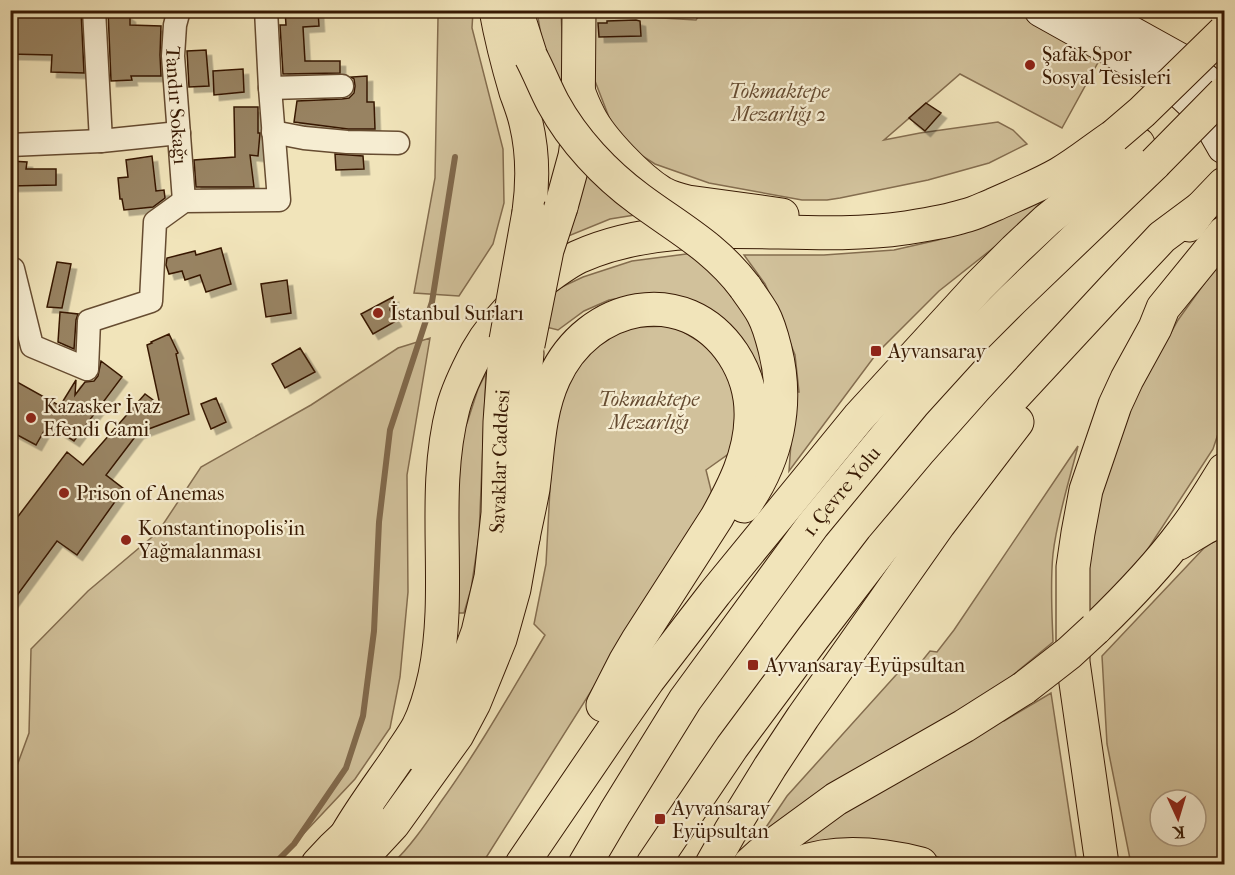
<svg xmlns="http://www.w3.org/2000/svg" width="1235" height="875" font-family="'IM FELL French Canon',serif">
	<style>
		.green { fill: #d1c19b; stroke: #846d4f; stroke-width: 1.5; fill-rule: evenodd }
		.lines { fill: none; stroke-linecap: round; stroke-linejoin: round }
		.stream { stroke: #81694c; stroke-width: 6 }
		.building { fill: #988362; stroke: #371903; stroke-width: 1.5; filter: url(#shadow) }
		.minor-casing { stroke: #664c31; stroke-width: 25 }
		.secondary-casing { stroke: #371903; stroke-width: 35 }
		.primary-casing { stroke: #371903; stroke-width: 35 }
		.trunk-casing { stroke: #371903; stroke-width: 35 }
		.minor { stroke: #f6edd2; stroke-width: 22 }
		.secondary { stroke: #f6edd2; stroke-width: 33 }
		.primary { stroke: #f1e4ba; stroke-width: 33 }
		.trunk { stroke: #f1e4ba; stroke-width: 33 }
		.primary-bridge-casing { stroke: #371903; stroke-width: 35; stroke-linecap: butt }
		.trunk-bridge-casing { stroke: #371903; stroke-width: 35; stroke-linecap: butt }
		.primary-bridge { stroke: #f1e4ba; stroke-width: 33 }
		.trunk-bridge { stroke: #f1e4ba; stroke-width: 33 }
		.poi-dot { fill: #8f2418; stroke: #f6edd2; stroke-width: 2 }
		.labels { text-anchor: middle; stroke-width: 4.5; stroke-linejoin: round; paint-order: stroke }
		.poi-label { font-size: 20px; fill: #371903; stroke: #f6edd2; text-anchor: start }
		.park-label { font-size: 20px; font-style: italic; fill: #654b31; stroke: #f6edd2 }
		.street-label { font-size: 20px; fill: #371903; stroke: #f6edd2 }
	</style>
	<defs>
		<filter id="shadow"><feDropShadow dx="5.5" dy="5.5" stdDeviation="0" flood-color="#0004"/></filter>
	</defs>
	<rect width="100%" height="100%" fill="#f1e4ba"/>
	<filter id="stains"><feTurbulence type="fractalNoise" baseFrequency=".00333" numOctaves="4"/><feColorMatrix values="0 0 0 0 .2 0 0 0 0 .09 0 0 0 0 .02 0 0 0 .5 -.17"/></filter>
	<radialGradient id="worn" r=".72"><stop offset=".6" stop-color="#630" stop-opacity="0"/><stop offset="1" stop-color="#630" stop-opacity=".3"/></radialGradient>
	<!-- green -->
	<path class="green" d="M703,10L1014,11L1101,57L1062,128L960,74L884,140L920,133L998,122L1013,130L1027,144L989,163L928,180L840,198L827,200H802L709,183L655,164L636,152L612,125L595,81L592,14L696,20Z
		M435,11H473L472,28L503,149L504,203L493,244L459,296L414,293L435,178L438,18Z
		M537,11H561L564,76L561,96L549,118H541L533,111L546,66Z
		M586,172L641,214L610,219L566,237Z
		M1079,180L939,291L877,353L789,471L792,429V392H799L795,355L776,308L765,284L744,255H824L894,250L938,240L997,220Z
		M694,253L708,262L755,324L770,398L752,355L737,333L719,316L643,294L609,300L584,311L558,330L546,327L553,291L583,277L632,261Z
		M1224,256V405L1218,434L1213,449L1144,555L1086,618V551L1120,425L1178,320Z
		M674,326L700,342L719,359L738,391L734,450L706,470L713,498L482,864H392C411,846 425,825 440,803C479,749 511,692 545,635L534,624L546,564L551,469L557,417L565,391L578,367L594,347L616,334L636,327Z
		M430,338L407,475L408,592L400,677L390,728L355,779L275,864H11V782L29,733L31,649L88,591L158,532L201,467L311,405L398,348Z
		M486,373L479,536L471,589L464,613H457L454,518L462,423H467L478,389Z
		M1078,446C1069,482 1057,518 1053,554C1050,583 1052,613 1053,642L996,689L756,842L787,796L905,665L918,666L930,651L937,652L954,630Z
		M1224,535V864H1131L1107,744L1102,656L1204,548ZM1160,800H1196V836H1160Z
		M1051,693L1077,864H959L904,846L789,852L851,808L1002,718L1004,721Z"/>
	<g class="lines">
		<!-- stream -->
		<path class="stream" d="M274,864L294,844L346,768L363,716L374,631L379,522L390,430L432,302L455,157"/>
	</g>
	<!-- building -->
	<path class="building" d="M10,10H81L84,73L51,72L52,55L10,54Z
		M108,10H120L130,17V25L161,26L160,55L161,76H131L132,80L111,81Z
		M285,10H318L319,26L303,27L305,61H340V73L283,74L280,25H286Z
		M636,20L640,21L641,36L599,37L598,23H607V21Z
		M206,50L209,86L189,87L187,51Z
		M243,69L244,92L214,95L213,71Z
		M367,76V102H374L375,129H348L294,122L297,101L342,99L349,98L354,93L355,86L354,79L351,77Z
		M926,103L941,113L925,131L909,118Z
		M234,107H258V133H260L258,156L250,155L254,187H196L194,160L235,157Z
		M335,154L363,156L364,169L336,170Z
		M152,156L156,191L164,190L165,198L153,207L124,210L122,199H120L118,178L128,177L126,160Z
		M10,161L27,162L26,169H56V185L10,186Z
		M221,248L231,284L206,292L200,275L185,280L182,271L169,274L166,265L167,258L195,251L196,255Z
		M57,262L71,264L62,308L47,307Z
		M287,280L291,313L266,317L261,284Z
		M393,297L390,310L396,321L373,334L361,314Z
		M60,312L78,314L76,320L74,349L58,342Z
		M169,334L178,353L176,354L189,414L138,433L106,475L124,489L77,555L57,541L10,605V527L67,452L83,465L145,394L160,405L147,345L152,343L151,342Z
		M300,348L315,372L285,388L272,364Z
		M101,361L122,377L74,441L48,424L36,445L10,431V378L60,406L76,380L75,395L85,382L94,381L98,376Z
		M216,398L226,422L211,429L201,404Z"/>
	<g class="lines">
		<!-- minor casing -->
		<g class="minor-casing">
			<g id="minor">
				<path d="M94,10L101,141"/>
				<path id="s1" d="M179,10L175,25L173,56L184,201"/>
				<path d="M270,88L342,86"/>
				<path d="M273,132L304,138L347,142L398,143"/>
				<path d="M10,145L101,141L179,133"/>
				<path d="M10,268L13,269L32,346L87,369L89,321L151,301L155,222L184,201L279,200L270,88L266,10"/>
			</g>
		</g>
		<!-- secondary casing -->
		<g class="secondary-casing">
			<path id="secondary" d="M1041,10L1143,67L1179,90L1197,107L1212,126L1224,147
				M1090,10L1180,60L1209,84L1224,102"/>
		</g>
		<!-- primary casing -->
		<g class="primary-casing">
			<g id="primary">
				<path d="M496,10C501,38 508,65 516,92C520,103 524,113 526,123C533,152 533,183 529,212"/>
				<path d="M561,207L575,156L578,135L579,10"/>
				<path id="s2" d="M418,754L437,723L466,665L478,632L491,577L498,513L500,422L506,340"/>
				<path d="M318,864L333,848L368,815"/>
				<path d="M356,864L393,824L457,735L474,703L500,639L514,589L523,538L525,473L524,387L527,353"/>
			</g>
		</g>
		<!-- trunk casing -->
		<g class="trunk-casing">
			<g id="trunk">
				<path d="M516,10L531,57"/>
				<path d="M578,90C581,99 585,108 589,116C601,140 639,179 662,193C671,198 679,200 688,202L782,215"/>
				<path d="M1189,225L1201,208L1224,184"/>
				<path d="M744,506C777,459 789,405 775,349C772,337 769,325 763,314C758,305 751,296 745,287"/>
				<path d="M523,538C526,522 530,506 533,489C538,451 538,413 554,378C588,303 684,281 733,354C746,374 752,396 751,419C750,455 734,486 717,517L638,640L625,662L603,705"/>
				<path d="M1179,543L1204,528L1224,518"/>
				<path d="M1095,629C1126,599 1157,567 1183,532C1198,513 1211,491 1224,470"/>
				<path d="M347,834C362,808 381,783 398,758C404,748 412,738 418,727C426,711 431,693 435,675C453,587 430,496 453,408C458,389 468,369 477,352C492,325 514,303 538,284C551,274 564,264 578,257C681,211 797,244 905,228C924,225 945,222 964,216C974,214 983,209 993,205C1015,195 1038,186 1059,174C1078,163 1096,148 1114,136"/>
				<path d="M522,864L616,726L648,680L715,593L859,417L978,287L1015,250L1047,220L1103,175L1138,144"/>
				<path id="s3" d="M585,864L615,813L685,700L813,525L913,404L963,349L1012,300L1155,163"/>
				<path d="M653,864L732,747L813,638L882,548L946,472L1001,410L1115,287L1162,237L1201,208"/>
				<path d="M712,864L730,832L770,767L803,717L939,524L1017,422"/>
				<path d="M750,864L761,854L836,799L964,726L1024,688"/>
				<path d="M797,864C836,849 881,854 921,864"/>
				<path d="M1102,864L1073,662V567L1078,533L1086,490L1115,405L1127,379L1155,328L1163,308L1224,233"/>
			</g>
		</g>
		<!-- minor -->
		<use href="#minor" class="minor"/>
		<!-- secondary -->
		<use href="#secondary" class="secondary"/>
		<!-- primary -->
		<use href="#primary" class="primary"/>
		<!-- trunk -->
		<use href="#trunk" class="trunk"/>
		<!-- primary-bridge casing -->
		<g class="primary-bridge-casing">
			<path id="primary-bridge" d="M506,340L529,212
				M528,345L547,250L561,207"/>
		</g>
		<!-- trunk-bridge casing -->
		<g class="trunk-bridge-casing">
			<path id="trunk-bridge" d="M531,57C539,72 545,88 553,103C573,140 605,174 639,199C678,228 715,247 745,287
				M1114,136L1142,112L1224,32
				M1155,163L1224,93
				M1024,688L1069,653L1095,629"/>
		</g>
		<!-- primary-bridge -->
		<use href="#primary-bridge" class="primary-bridge"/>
		<!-- trunk-bridge -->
		<use href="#trunk-bridge" class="trunk-bridge"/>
	</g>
	<!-- markers -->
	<g class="poi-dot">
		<circle cx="1030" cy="65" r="6"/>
		<circle cx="378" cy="313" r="6"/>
		<rect x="870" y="345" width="12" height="12" rx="3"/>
		<circle cx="31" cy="418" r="6"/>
		<circle cx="64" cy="493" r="6"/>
		<circle cx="126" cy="540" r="6"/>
		<rect x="747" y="659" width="12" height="12" rx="3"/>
		<rect x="654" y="813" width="12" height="12" rx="3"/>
	</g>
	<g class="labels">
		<!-- poi labels -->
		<g class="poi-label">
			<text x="1042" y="61">Şafak Spor<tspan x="1042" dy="23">Sosyal Tesisleri</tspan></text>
			<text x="390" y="320">İstanbul Surları</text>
			<text x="888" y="358">Ayvansaray</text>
			<text x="43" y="413">Kazasker İvaz<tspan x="43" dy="23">Efendi Cami</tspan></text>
			<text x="76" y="500">Prison of Anemas</text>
			<text x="138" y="535">Konstantinopolis'in<tspan x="138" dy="23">Yağmalanması</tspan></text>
			<text x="765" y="672">Ayvansaray-Eyüpsultan</text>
			<text x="672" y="815">Ayvansaray<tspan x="672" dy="23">Eyüpsultan</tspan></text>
		</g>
		<!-- park labels -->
		<g class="park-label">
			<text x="779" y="98">Tokmaktepe<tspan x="779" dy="23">Mezarlığı 2</tspan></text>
			<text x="649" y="406">Tokmaktepe<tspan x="649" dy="23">Mezarlığı</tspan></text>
		</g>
		<!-- street labels -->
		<g class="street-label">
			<text dy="7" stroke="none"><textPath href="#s1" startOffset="96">Tandır Sokağı</textPath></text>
			<text dy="7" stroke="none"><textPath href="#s2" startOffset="309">Savaklar Caddesi</textPath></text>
			<text dy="7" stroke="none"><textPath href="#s3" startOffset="453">1. Çevre Yolu</textPath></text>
		</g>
	</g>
	<!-- margin -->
	<rect width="1235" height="875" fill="none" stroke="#f1e4ba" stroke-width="36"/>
	<rect x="12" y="12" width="1211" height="851" fill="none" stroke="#371903" stroke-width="3"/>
	<rect x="18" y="18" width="1199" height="839" fill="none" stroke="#371903" stroke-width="1.5"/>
	<!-- north arrow -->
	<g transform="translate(1178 818) rotate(176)"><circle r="28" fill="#f6edd2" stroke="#aa987f" stroke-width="1.5"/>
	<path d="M0-4.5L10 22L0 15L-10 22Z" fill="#8f2418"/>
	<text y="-9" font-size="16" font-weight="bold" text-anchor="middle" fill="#371903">K</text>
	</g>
	<rect width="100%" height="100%" filter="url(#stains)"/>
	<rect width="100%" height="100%" fill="url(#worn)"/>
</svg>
